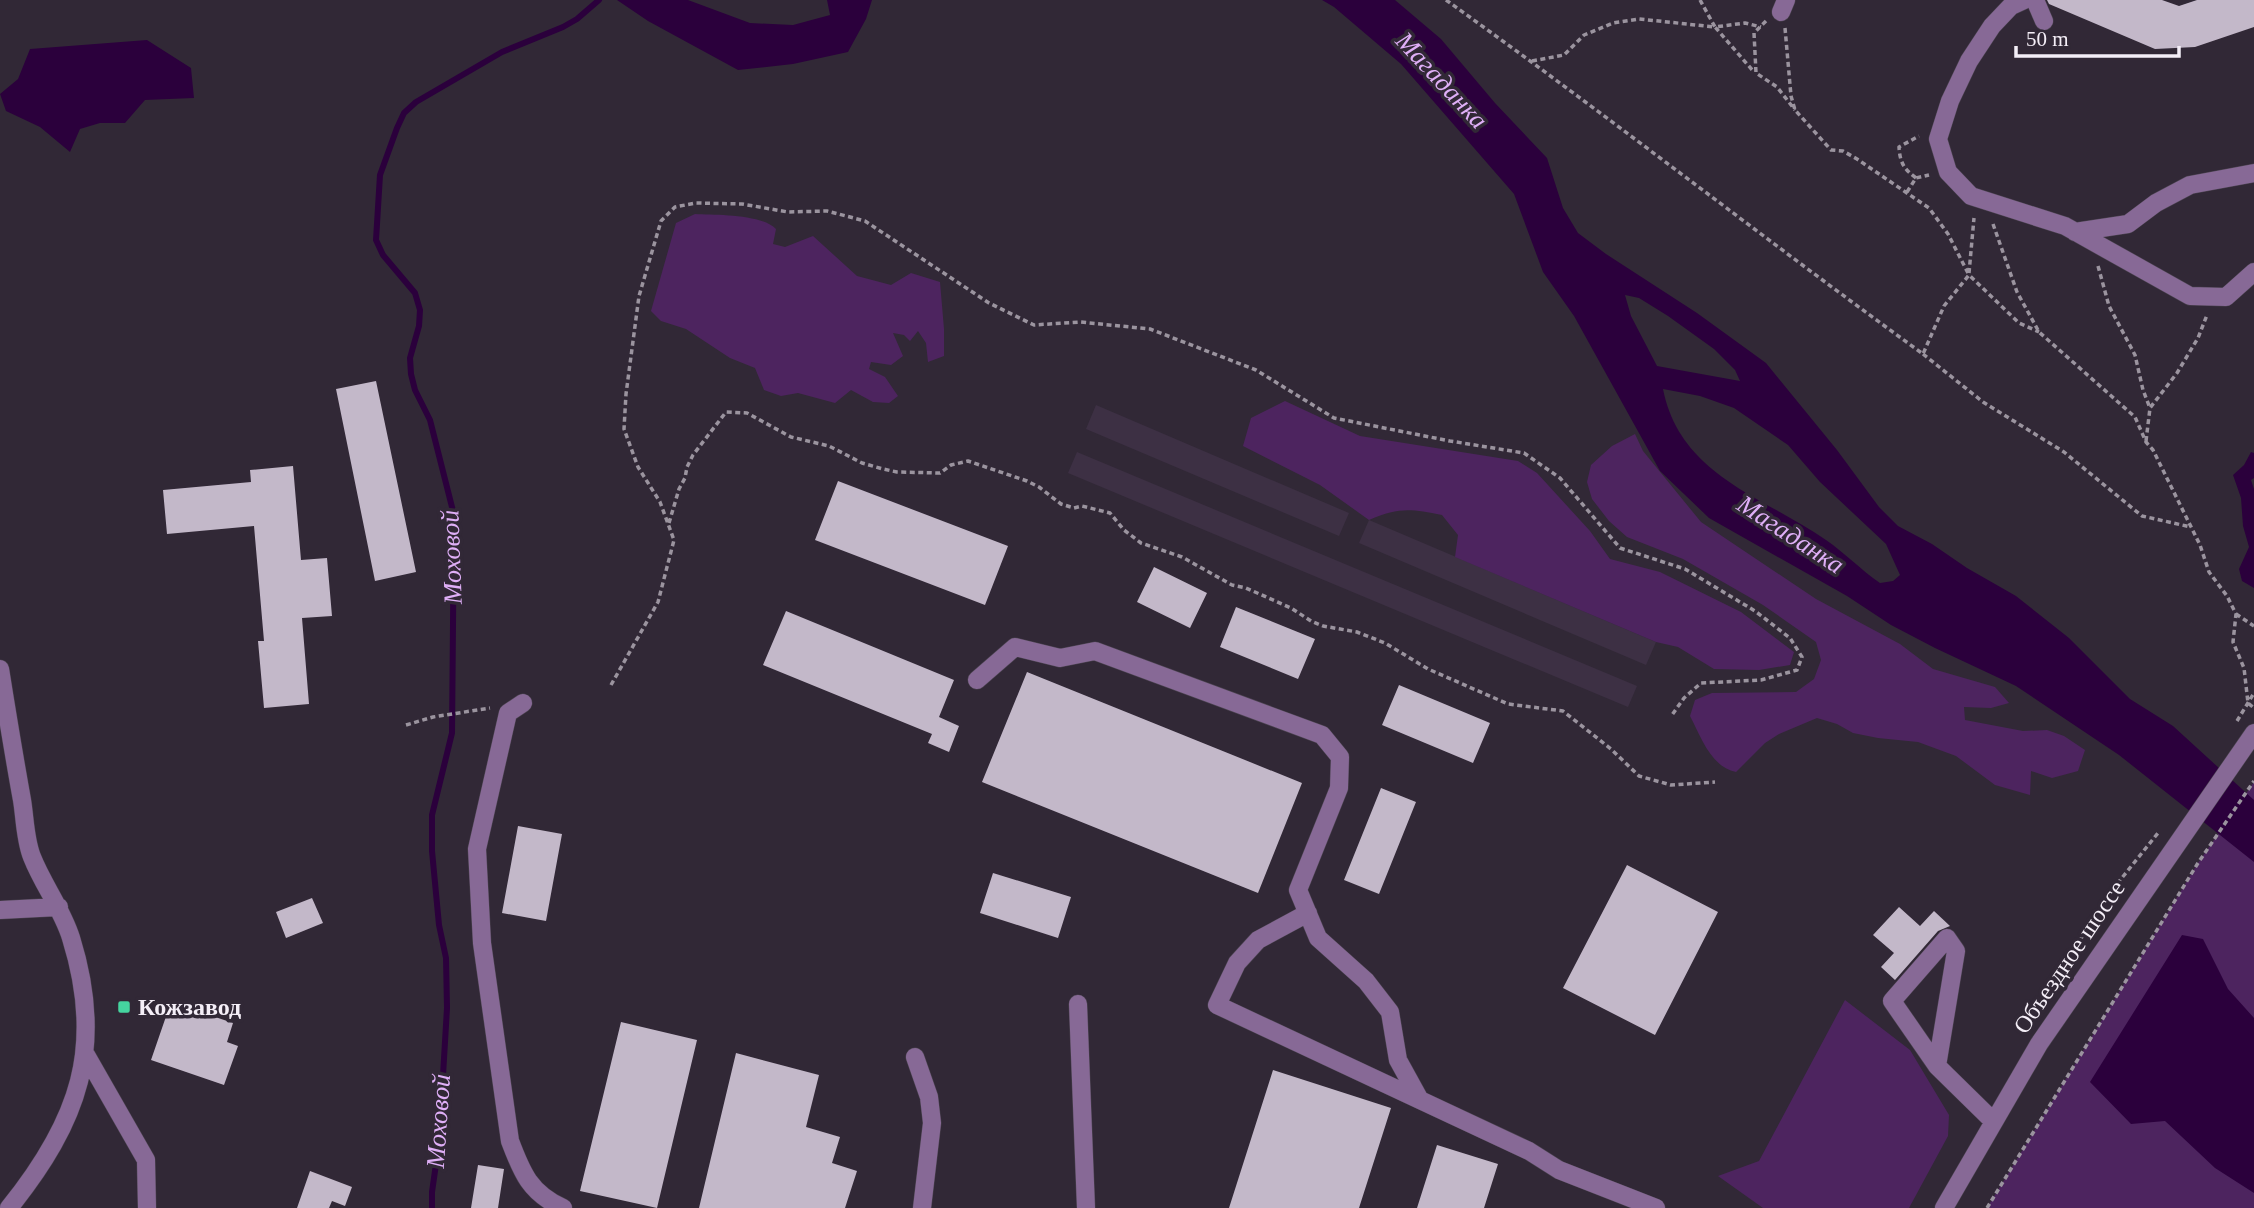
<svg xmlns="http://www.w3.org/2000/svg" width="2254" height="1208" font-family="'Times New Roman',serif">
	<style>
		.built { fill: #3d3044 }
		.green { fill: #4d245f }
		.water { fill: #2b003c; fill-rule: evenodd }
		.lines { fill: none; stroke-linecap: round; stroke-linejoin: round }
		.stream { stroke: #2b003c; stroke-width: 6 }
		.building { fill: #c3b8c9 }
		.minor-casing { stroke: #4c4451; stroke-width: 19 }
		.path { stroke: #9b949f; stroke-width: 3.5; stroke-dasharray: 5 3.5; stroke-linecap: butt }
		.minor { stroke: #876996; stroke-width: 18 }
		.poi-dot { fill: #45d49f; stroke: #312836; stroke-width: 2.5 }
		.labels { text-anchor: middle; stroke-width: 7; stroke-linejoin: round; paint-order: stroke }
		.street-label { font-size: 24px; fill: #f4eef7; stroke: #312836 }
		.poi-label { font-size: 24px; font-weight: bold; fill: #f4eef7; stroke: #312836; text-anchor: start }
		.water-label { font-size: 26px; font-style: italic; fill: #dfaff7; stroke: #312836 }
	</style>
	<rect width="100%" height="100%" fill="#312836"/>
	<!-- built -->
	<path class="built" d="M1096,405L1349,513L1339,536L1086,429Z
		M1077,452L1637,686L1628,707L1068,473Z
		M1369,520L1656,642L1646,665L1359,543Z"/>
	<!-- green -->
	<path class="green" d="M695,214C716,215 761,214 776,229L773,244L785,247L813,236L857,276L891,285L911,273L940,282L944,329V356L928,362L926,343L918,331L910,341L904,335L893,333L903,356L891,365L871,362L869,369L885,377L898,396L889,403L873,402L851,390L835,403L798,393L781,396L764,390L755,368L730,358L686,329L661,321L651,311L676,223Z
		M1285,401L1360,436L1518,461L1537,473L1590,531L1610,559L1660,572L1741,612L1794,652L1790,665L1759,670L1714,669L1678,647L1656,642L1455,557L1458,535L1442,515C1411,509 1399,507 1369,520L1320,485L1243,446L1251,418Z
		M1635,434L1643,451L1701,522L1816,599L1900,644L1933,669L1995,687L2009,703L1991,708L1964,707L1965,720L2023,731L2047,730L2064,736L2085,750L2078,771L2052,778L2031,771L2030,795L1995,785L1956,756L1918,742L1878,738L1853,733L1837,724L1817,718L1779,734L1765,743L1736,772C1711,767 1701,737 1690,716L1695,700L1712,693L1796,692L1814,679L1821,660L1816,642L1763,605L1683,559L1627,537L1609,521L1592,499L1587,482L1591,465L1612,446Z
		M2254,782V1208H1987L2198,863Z
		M1845,1000L1910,1050L1949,1115L1948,1136L1909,1208H1763L1718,1176L1759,1161Z"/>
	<!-- water -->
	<path class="water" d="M617,0H688L750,23L793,25L830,15L827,0H872L866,19L848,52L793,64L738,70L648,21Z
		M1322,0H1395L1441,39L1495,103L1547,158L1563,208L1578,233L1606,254L1697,313L1766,363L1837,450L1879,507L1898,526L1932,544L1967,568L2016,596L2069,638L2130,699L2173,726L2254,800V862L2119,755L2016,686L1935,648L1891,625L1847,596L1709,518L1660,471L1574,316L1543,272L1514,194L1401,64L1334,7ZM1625,295L1639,298L1668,316L1714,349L1735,370L1740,381L1657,366L1631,316ZM1663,389L1700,396L1734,408L1788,445L1820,482L1886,544L1900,575L1893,581L1880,583C1861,570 1845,553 1826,540C1762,496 1680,475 1663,389Z
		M147,40L191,68L194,98L145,100L125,123H100L80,129L70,152L40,127L6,111L0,94L18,79L30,49Z
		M2251,452L2254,453V478L2251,480L2254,489V588L2242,581L2239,569L2249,547L2243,526L2241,498L2233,475L2244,465Z
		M2182,935L2203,939L2228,989L2254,1018V1193L2215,1168L2165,1121L2131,1124L2090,1082Z"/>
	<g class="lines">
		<!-- stream -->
		<path class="stream" d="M432,1208V1192L439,1143L447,1008L446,958L439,925L432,851V815L452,733L454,515L430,420L415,390L411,374L410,358L419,326L420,310L415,293L383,255L376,240L380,175L397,128L404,113L416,102L502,52L563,27L577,19L599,0"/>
	</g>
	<!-- building -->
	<path class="building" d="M2047,0H2162L2179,6L2197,0H2254V27L2195,47L2155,49L2049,4Z
		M376,381L416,572L375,581L336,389Z
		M293,466L301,560L327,558L332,616L302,618L309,704L264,708L258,641H264L254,526L167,534L163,490L251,482L250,470Z
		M838,481L1008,546L985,605L815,540Z
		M1154,567L1207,593L1190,628L1137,602Z
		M1236,607L1315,639L1298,679L1220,647Z
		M786,611L954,680L939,717L959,726L949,752L928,743L932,734L763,665Z
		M1027,672L1302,783L1258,893L982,782Z
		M1399,685L1490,723L1473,763L1382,725Z
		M1381,788L1416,802L1379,894L1344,880Z
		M518,826L562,834L546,921L502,913Z
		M1627,865L1718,912L1655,1035L1563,988Z
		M993,873L1071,897L1058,938L980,913Z
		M312,898L323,923L286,938L276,912Z
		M1899,907L1920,926L1934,911L1950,926L1938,931L1895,980L1881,967L1894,953L1873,935Z
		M171,1002L233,1023L227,1042L238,1046L224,1085L151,1060Z
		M621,1022L697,1040L657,1208L580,1191Z
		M736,1053L819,1075L806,1127L840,1137L832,1163L857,1171L845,1208H699Z
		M1273,1070L1391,1108L1359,1208H1229Z
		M1437,1145L1498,1164L1484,1208H1417Z
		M478,1165L504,1169L498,1208H471Z
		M310,1171L352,1187L345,1206L332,1201L329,1208H297Z"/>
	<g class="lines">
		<!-- minor casing -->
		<g class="minor-casing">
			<path id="minor" d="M2024,0L2011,6L1992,26L1969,61L1950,101L1938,139L1948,172L1971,196L2065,226L2190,296L2226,297L2254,272
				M2035,0L2044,21
				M1781,12L1786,0
				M2075,232L2128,224L2156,203L2190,185L2254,173
				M0,669C7,713 14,756 22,800C25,818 25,840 32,857C43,885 62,909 71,938C105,1047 79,1121 9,1208
				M977,680L1015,647L1060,658L1095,651L1322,735L1340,757L1339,788L1298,890L1318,938L1366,981L1390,1012L1398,1060L1420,1100L1529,1151L1559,1170L1656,1208
				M523,703L508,713L477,849L482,943L510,1141C522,1173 530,1193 563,1208
				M0,910L59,907
				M1308,913L1258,940L1237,963L1217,1005L1420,1100
				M1078,1004L1086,1208
				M86,1055L146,1160L147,1208
				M915,1057L929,1097L932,1123L922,1208
				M1937,1066L1892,1001L1947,938L1956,951L1937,1066L1993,1121
				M1944,1208L2039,1044L2254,733"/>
		</g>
		<!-- path -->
		<path class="path" d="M1446,0C1607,115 1763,238 1923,354L1944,306L1969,275L2019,323L2039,332
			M1700,0L1715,27L1745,23L1761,27
			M1766,21L1754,33L1756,73L1777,87L1795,110
			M1785,28L1791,96L1795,110L1831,150L1843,151L1857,159L1929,208L1948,234L1969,275
			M1532,61L1564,55L1584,35L1613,23L1639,19L1715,27L1754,72
			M1916,178C1904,169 1900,163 1899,147L1919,136
			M1907,192L1916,178L1929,175
			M1993,224L2017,292L2039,332L2135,417L2146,442L2153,450L2200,545L2209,572L2227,596L2236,614L2233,642L2244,668L2248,703L2254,708
			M2098,266L2109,306L2135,355L2143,390L2150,408
			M1969,273L1974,218
			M1923,354L1983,402L2064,452L2142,516L2191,527
			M2146,441L2150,408L2177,373L2198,338L2207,315
			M669,523L679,489L685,478L687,467L693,455L726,412L747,413L791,437L829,446L862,463L883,469L897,472L940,473L951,465L968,461L1027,481L1039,487L1061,504L1074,508L1082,506L1110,513L1124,530L1141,543L1182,557L1232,585L1246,588L1291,608L1311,621L1323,626L1357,632L1385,643L1428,669L1508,704L1563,711L1611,749L1639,776L1671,785L1715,782
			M2236,614L2254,626
			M611,685L658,602L674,540L660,502L638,467L624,429L626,394L639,296L661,221L675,207L696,203L742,204L788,212L827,211L865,221L989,303L1034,325L1080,322L1150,329L1256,370L1334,418L1450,441L1524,453L1560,478L1620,548L1685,569L1755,611L1790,638L1802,657L1797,670L1761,680L1701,683L1684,698L1672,715
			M2237,721L2254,693
			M406,725L433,717L490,708
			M2039,1005L2109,894L2158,833
			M1987,1208L2198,863L2254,781"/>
		<!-- minor -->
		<use href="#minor" class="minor"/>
	</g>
	<!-- markers -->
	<rect class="poi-dot" x="117" y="1000" width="14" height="14" rx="3.5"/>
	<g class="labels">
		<!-- street labels -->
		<g class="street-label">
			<text transform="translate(2069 957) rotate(-56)" y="8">Объездное шоссе</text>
		</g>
		<!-- poi labels -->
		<g class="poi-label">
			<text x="138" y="1015">Кожзавод</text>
		</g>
		<!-- water labels -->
		<g class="water-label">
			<text transform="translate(1442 80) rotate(47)" y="9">Магаданка</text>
			<text transform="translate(1791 534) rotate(33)" y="9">Магаданка</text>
			<text transform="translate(451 557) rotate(-92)" y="9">Моховой</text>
			<text transform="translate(438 1121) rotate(-86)" y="9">Моховой</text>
		</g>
	</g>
	<!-- scale -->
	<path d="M2016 46v10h163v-10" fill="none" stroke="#f4eef7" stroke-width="3.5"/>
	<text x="2026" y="46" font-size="21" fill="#f4eef7" stroke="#312836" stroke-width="5" paint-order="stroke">50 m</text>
</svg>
